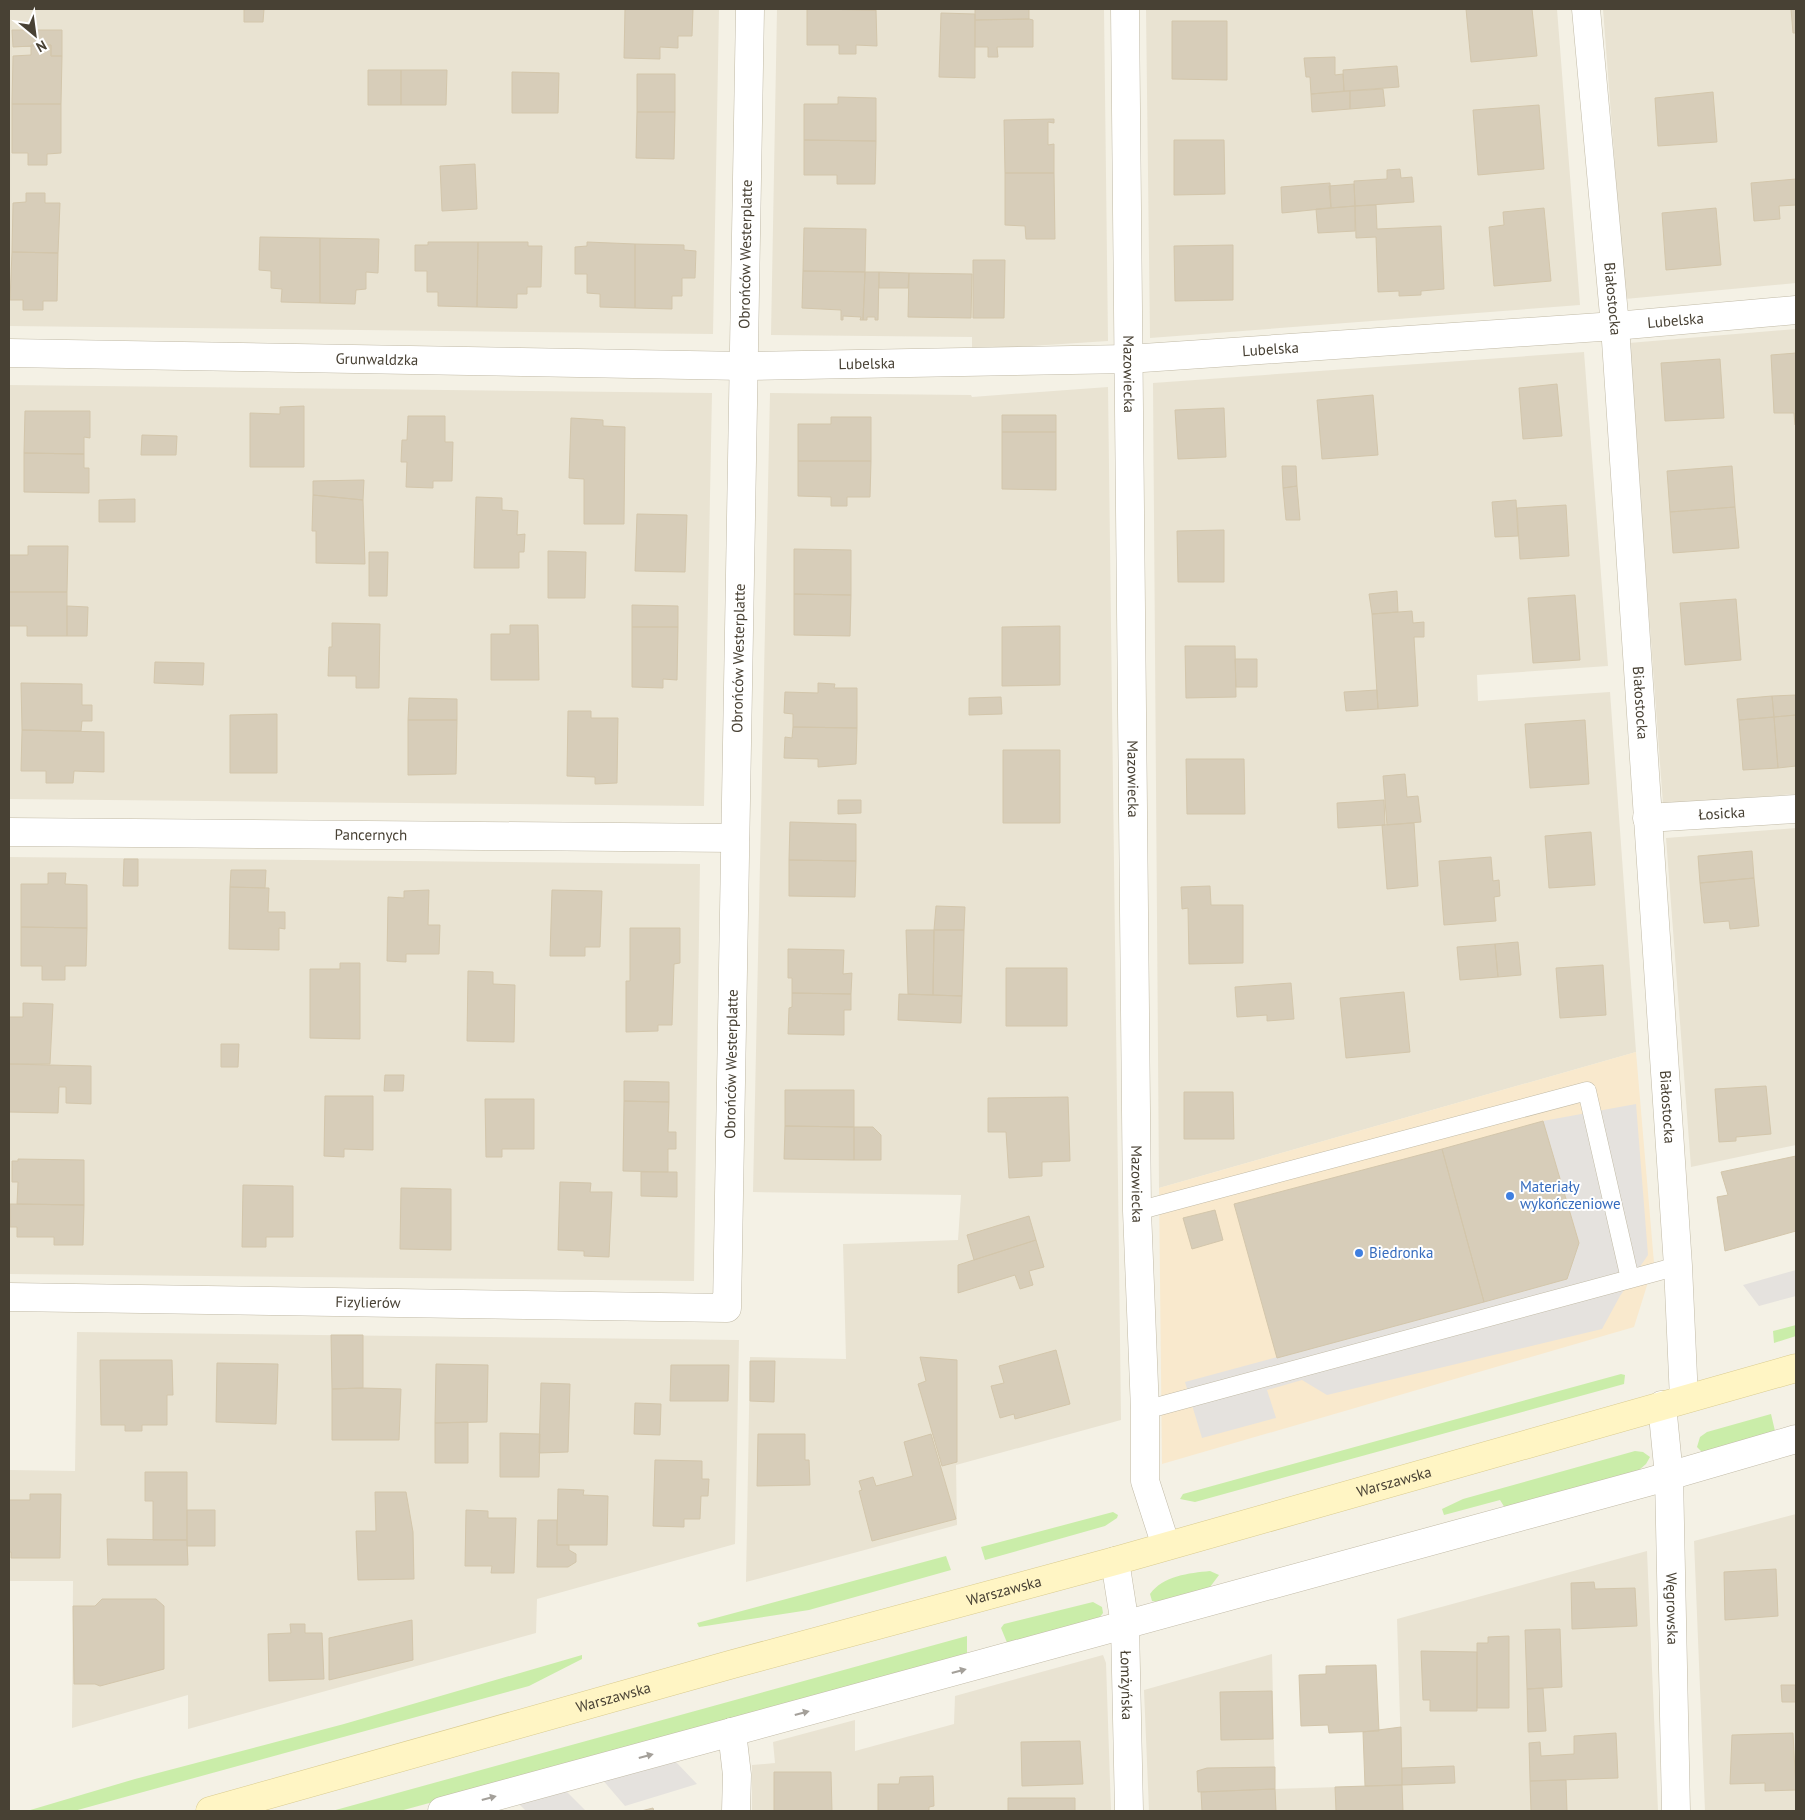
<svg xmlns="http://www.w3.org/2000/svg" width="1805" height="1820" font-family="'PT Sans',sans-serif">
	<style>
		.residential { fill: #e9e3d2 }
		.commercial { fill: #f9e9cd }
		.green { fill: #caeda9 }
		.parking { fill: #e5e2de }
		.building { fill: #d7cdb9; stroke: #d3c6ab }
		.lines { fill: none; stroke-linecap: round; stroke-linejoin: round }
		.lane-casing { stroke: #c1baa6; stroke-width: 19 }
		.street-casing { stroke: #c1baa6; stroke-width: 29 }
		.secondary-casing { stroke: #d9cb8f; stroke-width: 29 }
		.lane { stroke: #fff; stroke-width: 18 }
		.street { stroke: #fff; stroke-width: 28 }
		.secondary { stroke: #fff5c4; stroke-width: 28 }
		.oneway { fill: #a4a09a }
		.shop-dot { fill: #3f7fe0; stroke: #fff; stroke-width: 2 }
		.labels { text-anchor: middle; stroke-width: 4; stroke-linejoin: round; paint-order: stroke }
		.street-label { font-size: 15px; fill: #484134; stroke: #fff }
		.shop-label { font-size: 15px; fill: #366cbe; stroke: #fff; text-anchor: start }
	</style>
	<rect width="100%" height="100%" fill="#f4f1e5"/>
	<!-- residential -->
	<path class="residential" d="M9,9H719L713,334L9,326Z
		M777,9H1104L1108,341L972,350V337L771,335Z
		M1146,9H1557L1580,305L1150,338Z
		M1603,9H1796V283L1625,299Z
		M1796,329V794L1663,804L1629,343Z
		M1584,352L1608,666L1477,675L1478,701L1610,692L1636,1052L1159,1188L1153,383Z
		M9,385L712,393L704,806L9,799Z
		M1108,387L1121,1420L956,1465L957,1525L746,1582L750,1357L846,1359L843,1244L958,1240L961,1195L753,1192L770,393L971,395L972,397Z
		M1796,828V1145L1691,1167L1666,838Z
		M9,857L700,864L694,1281L9,1274Z
		M77,1332L739,1340L735,1544L537,1599L536,1633L188,1729V1695L72,1728L73,1581H9V1470L75,1471Z
		M1796,1514V1811H1705L1694,1541Z
		M1647,1551L1658,1811H1149L1144,1690L1272,1654L1275,1789L1402,1785L1397,1619Z
		M1103,1655L1106,1663L1111,1811H752V1765L775,1763L773,1742L855,1720V1751L954,1724L955,1696Z"/>
	<!-- commercial -->
	<path class="commercial" d="M1636,1052L1654,1263L1634,1327L1162,1464L1159,1188Z"/>
	<!-- green -->
	<path class="green" d="M1796,1325V1336L1774,1343L1773,1331Z
		M1621,1374L1625,1375L1624,1384L1195,1502L1180,1499L1183,1494Z
		M1771,1414L1775,1431L1703,1453L1697,1447L1700,1437L1707,1432Z
		M1635,1451L1643,1452L1650,1457L1646,1464L1639,1470L1505,1508L1500,1500L1444,1515L1442,1509L1463,1499Z
		M1113,1512L1118,1515L1117,1518L1105,1526L985,1560L981,1547Z
		M946,1556L951,1570L809,1610L699,1627L697,1623Z
		M1210,1571L1219,1575L1210,1587L1158,1602L1152,1601L1150,1594C1163,1576 1189,1573 1210,1571Z
		M1093,1602L1102,1607L1103,1613L1096,1622L1008,1645L1001,1628L1004,1624Z
		M967,1636V1656L400,1811H332Z
		M582,1655V1659L529,1686L74,1811H27L135,1779L344,1724Z"/>
	<!-- parking -->
	<path class="parking" d="M1636,1104L1648,1255L1620,1296L1602,1329L1327,1395L1302,1380L1267,1390L1276,1418L1202,1438L1185,1382L1567,1279L1579,1242L1543,1121Z
		M1796,1270V1296L1759,1306L1743,1285Z
		M676,1762L697,1784L625,1806L601,1778L632,1768Z
		M562,1787L586,1811H526L518,1803Z"/>
	<!-- building -->
	<path class="building" d="M244,9H264L263,22H244Z
		M625,9H693L692,36H678V48L660,47V59L624,58Z
		M807,9L876,10L877,46L856,45V54H839V45H807Z
		M807,9H876V10Z
		M975,9H1029V19L975,20Z
		M1466,9H1532L1537,56L1471,62Z
		M1791,9H1796V33H1793Z
		M941,13L975,14V78L939,77Z
		M1029,19L1033,20V47H997L998,57H988V47H975V20Z
		M1172,21H1227V80L1172,79Z
		M12,30H62V56H51V45L13,47Z
		M31,45H51V56H62L61,104H12L13,56L31,55Z
		M1335,57V75L1343,74L1344,91L1311,94L1310,77H1306L1304,58Z
		M1397,66L1399,87L1344,91L1343,70Z
		M368,70H401V105H368Z
		M401,70H447L446,105H401Z
		M512,72L559,73L558,113H512Z
		M637,74H675V112H637Z
		M1383,89L1385,106L1350,109V91Z
		M1350,91V109L1312,112L1311,94Z
		M1713,92L1717,142L1658,146L1655,98Z
		M838,97L876,98V141L804,140V104H838Z
		M12,104H61V153L47,154V165H28V153H12Z
		M1539,105L1544,169L1478,175L1473,110Z
		M637,112H675L674,159L636,158Z
		M1054,119V123L1048,122V145L1054,144V173H1005L1004,120Z
		M804,140L876,141L875,184H837V175H804Z
		M1174,140H1224L1225,194L1174,195Z
		M475,164L477,209L442,211L440,166Z
		M1400,169L1401,178L1412,177L1414,202L1355,206L1354,181L1387,179V170Z
		M1005,173H1054L1055,239H1026L1025,226L1005,225Z
		M1796,179V205L1779,206L1780,219L1754,221L1751,183Z
		M1330,183L1331,208L1282,213L1281,187Z
		M1354,184L1355,206L1331,208L1329,186Z
		M26,193H45V203H60L58,253L12,252L13,203L26,202Z
		M1376,205L1377,229L1441,226L1444,289L1421,291V295L1399,296V291L1378,292L1376,237L1356,238L1355,206Z
		M1355,206V231L1318,233L1316,209Z
		M1544,208L1551,281L1494,286L1489,227L1504,225L1503,212Z
		M1716,208L1721,265L1666,270L1662,213Z
		M804,228L866,229L865,272L803,271Z
		M260,237L320,238V303L281,302L282,289L271,288V271L259,270Z
		M320,238L379,239L378,273L366,272V289L356,290L355,304L320,303Z
		M428,242H478L477,307L438,306V292H427V271H415V245H428Z
		M478,242H528V246H542L541,287H527V294H517V308L477,307Z
		M587,242L635,244V308L600,307V294L587,293V274H575V247L587,246Z
		M635,244L684,245V250L696,251L695,278H682V296H672V309L635,308Z
		M1233,245V300L1175,301L1174,246Z
		M12,252L58,253L57,301H43V310H23V300H10Z
		M973,260H1005L1004,318H973Z
		M803,271L865,272L863,320H860L861,317L843,316V320H841V310L802,308Z
		M865,272H879L878,320H875V317H867V320H863Z
		M879,272L909,273L908,288H879Z
		M909,273L972,274L971,318L908,317Z
		M1796,353V425H1795L1794,413H1774L1771,355Z
		M1720,359L1724,418L1665,421L1661,363Z
		M1557,384L1562,436L1523,439L1519,388Z
		M1373,395L1378,455L1322,459L1317,400Z
		M304,406V467H250V413L280,414V407Z
		M1224,408L1226,457L1178,459L1175,410Z
		M25,411H90V438L84,437V454L24,453Z
		M1002,415H1056V432H1002Z
		M408,416H445V442H453L452,481H433V488L406,487L407,462H401L402,440H407Z
		M831,417H871V461H798V424H831Z
		M571,418L603,420V426L625,427L624,524H584V479L569,478Z
		M1002,432H1056V490L1002,489Z
		M142,435L177,436L176,455H141Z
		M24,453L84,454V468H89V493L24,492Z
		M798,461H871L870,497H847V506H831V497L798,496Z
		M1282,466H1296L1297,486L1283,488Z
		M1732,466L1735,507L1670,512L1667,471Z
		M364,480L363,500L313,495V481Z
		M1297,486L1300,520H1286L1283,488Z
		M313,495L363,500L365,564L316,563V531H312Z
		M476,497L502,498V510L518,511L517,535L525,534L524,552H519V568H474Z
		M135,499V522H99V500Z
		M1516,500L1518,536L1495,537L1492,502Z
		M1566,505L1569,556L1520,559L1517,508Z
		M1735,507L1739,548L1673,553L1670,512Z
		M637,514L687,515L685,572L635,571Z
		M1224,530V582H1178L1177,531Z
		M28,546H68L67,592H9V555H28Z
		M794,549L851,550V595L794,594Z
		M548,551L586,552L585,598H548Z
		M369,552H388L387,596H369Z
		M1397,591L1398,612L1372,614L1369,594Z
		M9,592H67V636H27V626H9Z
		M794,594L851,595L850,636L794,635Z
		M1575,595L1580,660L1533,663L1528,598Z
		M1736,599L1741,660L1685,665L1680,603Z
		M632,605L678,606V627H632Z
		M67,606L88,607L87,636H67Z
		M1412,611L1413,623L1424,622V637H1414L1418,706L1378,709L1372,614Z
		M332,623L380,624L379,688H356V676H328L329,647H332Z
		M510,625H538L539,680H491V634H510Z
		M1060,626V685L1002,686V627Z
		M632,627H678L677,680L663,679V688L632,687Z
		M1185,646H1235L1236,697L1186,698Z
		M1235,659H1257V687H1236Z
		M155,662L204,663L203,685L154,683Z
		M21,683L82,684V705H92V721H82L81,731L22,730Z
		M818,683L835,684L834,688H857V728L793,727V714L784,713L785,692L818,693Z
		M1377,690L1378,709L1346,711L1344,692Z
		M1796,695V715L1774,717L1772,696Z
		M1772,696L1774,717L1739,720L1737,699Z
		M1001,697L1002,714L969,715V698Z
		M409,698L457,699V720H408Z
		M568,711H591V718H618L617,783L595,784V777L567,776Z
		M277,714V773H230V715Z
		M1796,715V766L1778,768L1774,717Z
		M1774,717L1778,768L1743,770L1739,720Z
		M408,720H457L456,774L408,775Z
		M1585,720L1589,784L1530,788L1525,724Z
		M793,727L857,728L856,764L818,767V759L784,758L785,737L792,738Z
		M22,730L104,732V772L74,771L73,783H46V771H21Z
		M1003,750H1060V823H1003Z
		M1186,759H1244L1245,814H1187Z
		M1405,774L1407,797L1418,796L1421,822L1387,825L1383,776Z
		M838,800H861V813L838,814Z
		M1384,800L1385,825L1338,828L1337,803Z
		M790,822L856,824V861L789,860Z
		M1414,823L1418,886L1387,889L1382,825Z
		M1591,832L1595,885L1549,888L1545,836Z
		M1752,851L1754,878L1700,883L1698,856Z
		M1491,857L1493,881L1499,880L1500,896L1494,897L1496,921L1444,925L1439,861Z
		M124,859H138V886H123Z
		M789,860L856,861L855,897L789,896Z
		M231,870H266L265,888L230,887Z
		M48,873H66L65,884L87,885V928L21,927V884H48Z
		M1754,878L1759,926L1730,929L1729,921L1704,923L1700,883Z
		M1210,886L1211,905H1243V963L1189,964L1188,908L1182,909L1181,887Z
		M230,887L269,888L268,912H285V929L279,928V950L229,949Z
		M429,890L428,925H440L439,954H406V962L387,961L388,897L404,898V891Z
		M552,890L602,891L600,947H585V956H550Z
		M936,906L965,907L964,930H934Z
		M21,927L87,928L86,966H65V980H42V966H21Z
		M630,928H680V963L674,964L672,1025H658V1031L626,1032V981H630Z
		M906,930H934L933,995L908,994Z
		M934,930H964L962,996L933,995Z
		M1518,942L1521,975L1498,977L1495,944Z
		M1495,944L1498,977L1460,980L1457,947Z
		M788,949L844,950L843,974L852,973L851,994L792,993V978H788Z
		M340,963H360V1039L310,1038V969H340Z
		M1603,965L1606,1015L1560,1018L1556,968Z
		M1006,968H1067V1026H1006Z
		M468,971L493,972V984L515,985L514,1042L467,1041Z
		M1291,983L1294,1019L1267,1021V1015L1237,1017L1235,987Z
		M1404,992L1410,1052L1346,1058L1340,998Z
		M792,993L851,994V1010H844V1035L788,1034L789,1008L792,1007Z
		M899,994L962,996L961,1023L898,1020Z
		M23,1003L53,1004L50,1064H9V1017H23Z
		M221,1044H239L238,1067H221Z
		M9,1064L91,1066V1104L66,1103V1087H59L58,1113L9,1112Z
		M385,1075H404L403,1091H384Z
		M624,1081L669,1082V1102L624,1101Z
		M1766,1086L1771,1134L1736,1137V1141L1719,1142L1715,1089Z
		M785,1090H854V1127L785,1126Z
		M1184,1092H1233L1234,1139H1184Z
		M325,1096H373V1150L344,1149V1157L324,1156Z
		M1068,1097L1070,1161L1042,1162V1176L1009,1178L1006,1132H988V1098Z
		M485,1099H534V1149H502V1157H486Z
		M624,1101L669,1102L668,1132H676V1149H668V1172L623,1171Z
		M1543,1121L1579,1243L1567,1279L1484,1302L1442,1149Z
		M785,1126L854,1127V1160L784,1159Z
		M854,1127H873L881,1135V1160H854Z
		M1442,1149L1484,1302L1277,1358L1234,1204Z
		M1796,1156V1231L1725,1251L1717,1197L1728,1195L1721,1172Z
		M18,1159L84,1160V1205L17,1204L18,1182H12V1161H18Z
		M641,1172H677V1197L641,1196Z
		M560,1182L591,1183L590,1192H612L609,1257L584,1256V1251L558,1250Z
		M243,1185L293,1186V1237H266V1247H242Z
		M401,1188L451,1189V1250L400,1249Z
		M10,1204L84,1205L83,1245H54V1237H17V1227H10Z
		M1215,1210L1223,1240L1192,1249L1183,1218Z
		M1029,1216L1036,1240L974,1260L967,1235Z
		M1036,1240L1044,1267L1029,1271L1033,1285L1020,1289L1015,1275L958,1293V1265Z
		M331,1335H363V1388L332,1389Z
		M1056,1350L1070,1404L1015,1419L1014,1414L1000,1418L991,1386L1004,1383L999,1366Z
		M920,1357L957,1360V1462L942,1466L918,1384L926,1381Z
		M100,1360H172L173,1395H167V1425H142V1431H125V1425H101Z
		M750,1361H775L774,1402L750,1401Z
		M217,1363L278,1364L276,1424L216,1422Z
		M436,1364L488,1365L487,1422L435,1423Z
		M671,1365H729L728,1401H670Z
		M541,1383L570,1384L568,1452L539,1453Z
		M363,1388L401,1389L399,1440H332V1389Z
		M635,1403L661,1404L660,1435L634,1434Z
		M468,1422V1463H435V1423Z
		M500,1433L540,1434L539,1477H500Z
		M758,1434H805V1460H809L810,1485L757,1486Z
		M931,1434L956,1519L872,1541L859,1491L862,1490L859,1481L873,1477L876,1486L913,1476L904,1442Z
		M655,1460L702,1461V1479H709L708,1496H701L700,1519H684V1527L653,1526Z
		M145,1472H187V1540H153V1501H145Z
		M558,1489L584,1490L583,1495L608,1496L607,1545H557Z
		M375,1492H406L413,1532L414,1579L358,1580L356,1531H376Z
		M30,1494H61L60,1558H11V1552H9V1500H30Z
		M187,1510H215V1546H187Z
		M466,1510L488,1511V1518H516L514,1573H491L492,1566H465Z
		M538,1520H557V1545H569V1550L576,1554V1562L568,1567H537Z
		M107,1539L187,1540L188,1565H108Z
		M1776,1569L1778,1616L1725,1620L1724,1572Z
		M1594,1582L1595,1589L1635,1588L1637,1626L1572,1629L1571,1583Z
		M102,1599H156L164,1606V1669L100,1686L95,1684H74L73,1606H95Z
		M412,1620L413,1660L329,1680V1638Z
		M290,1624H305V1633H322L324,1679L269,1681L268,1634L291,1633Z
		M1560,1629L1562,1687L1527,1689L1525,1630Z
		M1509,1636V1708H1477V1643H1488V1637Z
		M1421,1651L1477,1652V1711H1430V1700H1423Z
		M1376,1665L1379,1731L1329,1733L1328,1725L1301,1726L1299,1675L1326,1674V1666Z
		M1781,1685H1796V1702H1782Z
		M1543,1688L1546,1731L1528,1732L1527,1689Z
		M1272,1691L1273,1739L1221,1740L1220,1692Z
		M1401,1727L1402,1785L1365,1786L1363,1732Z
		M1616,1733L1618,1778L1530,1781L1529,1743L1540,1742L1541,1756L1574,1754V1736Z
		M1793,1733L1796,1790L1765,1791V1783L1730,1784L1732,1735Z
		M1080,1741L1083,1784L1022,1786L1021,1742Z
		M1454,1766L1455,1783L1402,1785V1768Z
		M1275,1767V1789L1198,1792L1197,1771L1207,1768Z
		M774,1772H831L832,1811H774Z
		M933,1776L934,1806L929,1807V1811H878V1784H899L900,1777Z
		M1566,1780L1567,1811H1531L1530,1781Z
		M1402,1785L1403,1811H1336L1335,1787Z
		M1275,1789L1276,1811H1202L1201,1792Z
		M1008,1798H1075V1811H1008Z
		M653,1808L654,1811H641Z"/>
	<g class="lines">
		<!-- lane casing -->
		<g class="lane-casing">
			<path id="lane" d="M1137,1211L1587,1091L1630,1279
				M1145,1410L1678,1266"/>
		</g>
		<!-- street casing -->
		<g class="street-casing">
			<g id="street">
				<path id="s1" d="M1125,9L1137,1211L1145,1410V1481L1166,1546"/>
				<path id="s2" d="M1586,9L1615,326L1678,1266L1684,1399"/>
				<path id="s3" d="M9,353L744,366L1128,359L1615,326L1796,310"/>
				<path id="s4" d="M1647,818L1796,809"/>
				<path id="s5" d="M9,832L735,838"/>
				<path id="s6" d="M9,1297L727,1308L750,9"/>
				<path id="s7" d="M1662,1405L1669,1476L1676,1811"/>
				<path id="s8" d="M1115,1561L1125,1625L1129,1811"/>
				<path d="M732,1732L737,1775L736,1811"/>
				<path d="M442,1811L1648,1482L1796,1439"/>
			</g>
		</g>
		<!-- secondary casing -->
		<g class="secondary-casing">
			<g id="secondary">
				<path id="s9" d="M210,1811L733,1664L1115,1561L1796,1368"/>
			</g>
		</g>
		<!-- lane -->
		<use href="#lane" class="lane"/>
		<!-- street -->
		<use href="#street" class="street"/>
		<!-- secondary -->
		<use href="#secondary" class="secondary"/>
	</g>
	<!-- one-way arrows -->
	<defs><path id="oneway-solid" d="M-6-.8H1V-3.2L6.5 0L1 3.2V.8H-6Z" transform="scale(1.25)"/></defs>
	<g class="oneway">
		<use href="#oneway-solid" transform="translate(959 1671) rotate(-15)"/>
		<use href="#oneway-solid" transform="translate(802 1713) rotate(-15)"/>
		<use href="#oneway-solid" transform="translate(646 1756) rotate(-15)"/>
		<use href="#oneway-solid" transform="translate(489 1798) rotate(-15)"/>
	</g>
	<!-- markers -->
	<g class="shop-dot">
		<circle cx="1510" cy="1196" r="5"/>
		<circle cx="1359" cy="1253" r="5"/>
	</g>
	<g class="labels">
		<!-- street labels -->
		<g class="street-label">
			<text dy="5" stroke="none"><textPath href="#s6" startOffset="1772">Obrońców Westerplatte</textPath></text>
			<text dy="5" stroke="none"><textPath href="#s2" startOffset="291">Białostocka</textPath></text>
			<text dy="5" stroke="none"><textPath href="#s3" startOffset="1668">Lubelska</textPath></text>
			<text dy="5" stroke="none"><textPath href="#s3" startOffset="1262">Lubelska</textPath></text>
			<text dy="5" stroke="none"><textPath href="#s3" startOffset="368">Grunwaldzka</textPath></text>
			<text dy="5" stroke="none"><textPath href="#s3" startOffset="858">Lubelska</textPath></text>
			<text dy="5" stroke="none"><textPath href="#s1" startOffset="365">Mazowiecka</textPath></text>
			<text dy="5" stroke="none"><textPath href="#s6" startOffset="1368">Obrońców Westerplatte</textPath></text>
			<text dy="5" stroke="none"><textPath href="#s2" startOffset="696">Białostocka</textPath></text>
			<text dy="5" stroke="none"><textPath href="#s1" startOffset="770">Mazowiecka</textPath></text>
			<text dy="5" stroke="none"><textPath href="#s4" startOffset="75">Łosicka</textPath></text>
			<text dy="5" stroke="none"><textPath href="#s5" startOffset="362">Pancernych</textPath></text>
			<text dy="5" stroke="none"><textPath href="#s6" startOffset="962">Obrońców Westerplatte</textPath></text>
			<text dy="5" stroke="none"><textPath href="#s2" startOffset="1101">Białostocka</textPath></text>
			<text dy="5" stroke="none"><textPath href="#s1" startOffset="1175">Mazowiecka</textPath></text>
			<text dy="5" stroke="none"><textPath href="#s6" startOffset="359">Fizylierów</textPath></text>
			<text dy="5" stroke="none"><textPath href="#s9" startOffset="1229">Warszawska</textPath></text>
			<text dy="5" stroke="none"><textPath href="#s9" startOffset="824">Warszawska</textPath></text>
			<text dy="5" stroke="none"><textPath href="#s7" startOffset="204">Węgrowska</textPath></text>
			<text dy="5" stroke="none"><textPath href="#s8" startOffset="125">Łomżyńska</textPath></text>
			<text dy="5" stroke="none"><textPath href="#s9" startOffset="419">Warszawska</textPath></text>
		</g>
		<!-- shop labels -->
		<g class="shop-label">
			<text x="1520" y="1192">Materiały<tspan x="1520" dy="17">wykończeniowe</tspan></text>
			<text x="1369" y="1258">Biedronka</text>
		</g>
	</g>
	<!-- border -->
	<rect width="1805" height="1820" fill="none" stroke="#484134" stroke-width="20"/>
	<!-- north arrow -->
	<g transform="translate(35 35) rotate(151)" stroke="#ffffff" stroke-width="4" paint-order="stroke">
	<path d="M0-4L9 19L0 12L-9 19Z" fill="#484134"/>
	<text y="-8" font-size="14" font-weight="bold" text-anchor="middle" fill="#484134">N</text>
	</g>
</svg>
